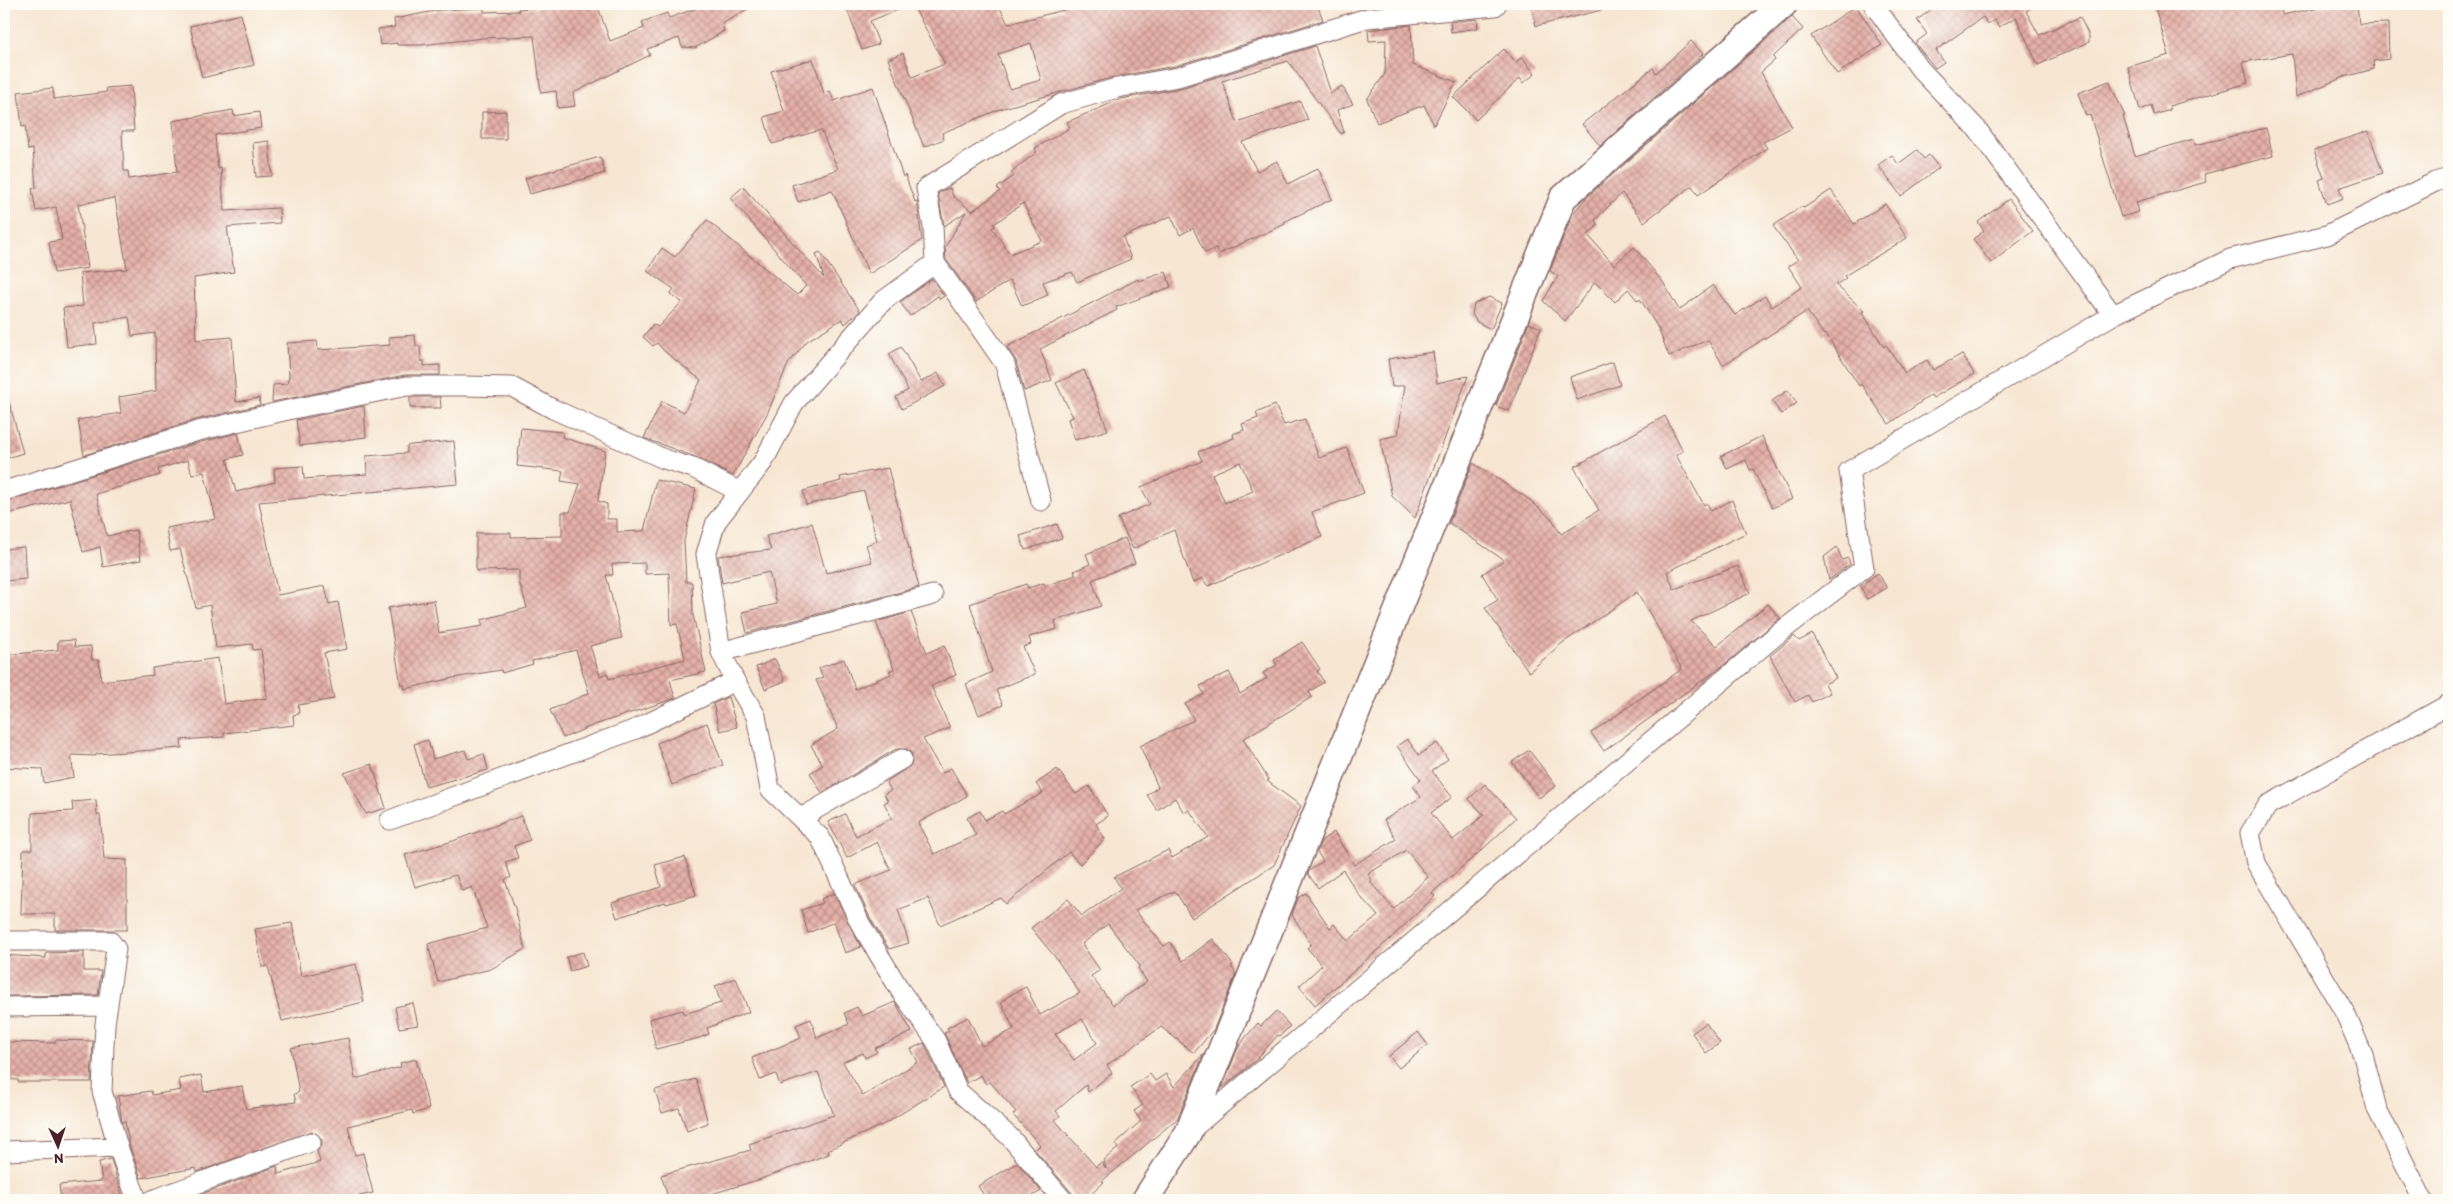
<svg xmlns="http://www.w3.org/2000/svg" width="2453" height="1204" font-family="Itim,sans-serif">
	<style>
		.building { fill: url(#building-cross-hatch); fill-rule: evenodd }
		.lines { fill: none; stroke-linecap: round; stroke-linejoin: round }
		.street-casing { stroke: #876565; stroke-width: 21 }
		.secondary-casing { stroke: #876565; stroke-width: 29 }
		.street { stroke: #fff; stroke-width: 19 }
		.secondary { stroke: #fff; stroke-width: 26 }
	</style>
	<defs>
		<pattern id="building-cross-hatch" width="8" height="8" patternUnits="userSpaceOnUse" patternTransform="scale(1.25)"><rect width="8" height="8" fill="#e5b0a7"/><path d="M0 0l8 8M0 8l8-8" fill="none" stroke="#bc8f88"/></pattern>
	</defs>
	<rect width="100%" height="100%" fill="#fdfcf7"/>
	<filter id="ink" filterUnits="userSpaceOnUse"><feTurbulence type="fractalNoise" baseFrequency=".02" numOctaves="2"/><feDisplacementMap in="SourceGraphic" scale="10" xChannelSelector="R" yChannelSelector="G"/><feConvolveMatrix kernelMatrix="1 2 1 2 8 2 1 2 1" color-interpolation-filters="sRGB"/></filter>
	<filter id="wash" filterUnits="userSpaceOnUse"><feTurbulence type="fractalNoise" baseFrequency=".0096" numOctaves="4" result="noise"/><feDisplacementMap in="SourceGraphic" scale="20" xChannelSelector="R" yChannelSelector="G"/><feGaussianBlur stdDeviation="1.12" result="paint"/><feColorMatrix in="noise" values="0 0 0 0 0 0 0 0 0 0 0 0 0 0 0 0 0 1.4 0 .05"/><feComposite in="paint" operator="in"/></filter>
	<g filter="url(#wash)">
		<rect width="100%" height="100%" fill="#f7e6d1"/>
		<g id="blocks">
			<!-- building -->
			<path class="building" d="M577,4H597L610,41L644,28L642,22L667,13L669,18L708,4H756L722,24L724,31L695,48L682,47L679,38L647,49L650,55L573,93L575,106L558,108L556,91L541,93L534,36L483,38L421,45H397V43L380,45L378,29L395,27L394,19L440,10L484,8V12L519,11L518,9Z
				M845,4H910V5L870,21L879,44L862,50Z
				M912,4H998L1008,24L1064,10L1061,4H1317L1323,20L1175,66L1114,77L1000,109L942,133L944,139L924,147L888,59L903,53L912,77L945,64ZM1031,43L1041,80L1010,89L998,54Z
				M1531,4H1601L1602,10L1536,26Z
				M1939,4H2039L2026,11L2039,35L2080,17L2089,36V42L2038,65L2016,17L1999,27L1995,20L1987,24L1983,17L1936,50L1944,62L1935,68L1915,43L1927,34L1917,20Z
				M2154,4H2281L2282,15L2334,4H2357L2359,24L2388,23L2389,59L2373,61L2374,69L2344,77L2296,97L2292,54L2243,62L2248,83L2169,106L2170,110L2154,115L2151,105L2140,110L2128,67L2169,55Z
				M1856,6L1882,45L1837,74L1811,36Z
				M241,14L254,65L202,78L190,26Z
				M1792,17L1803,29L1773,57L1775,60L1761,72L1792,127L1763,142L1767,148L1698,195L1692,186L1644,222L1622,193L1595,220L1598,225L1588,235L1614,265L1634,247L1663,282L1679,310L1713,285L1735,315L1765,296L1772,307L1802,287L1788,266L1798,260L1773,226L1802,206L1804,208L1831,190L1854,224L1885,204L1907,238L1844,276L1846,278L1836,285L1864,311L1862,312L1884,347L1886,345L1905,373L1927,360L1933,370L1962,354L1974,374L1933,398L1931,395L1889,424L1861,384L1859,386L1826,334L1824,335L1807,311L1723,365L1708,340L1669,356L1658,328L1640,299L1638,301L1628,289L1615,302L1595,282L1565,321L1543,301L1558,276L1550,271L1573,213L1586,198Z
				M1477,19L1478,28L1451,32L1450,22Z
				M1411,25L1413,65L1456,82L1434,125L1424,105L1377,123L1367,99L1385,74L1386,40L1369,41L1368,30Z
				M1691,41L1703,54L1600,146L1582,124L1653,68L1656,73Z
				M1315,46L1331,93L1342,86L1353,104L1337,110L1344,132L1341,134L1288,61L1222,81L1237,122L1300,101L1308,120L1242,142L1257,171L1277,161L1288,184L1318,168L1332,199L1284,222L1285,224L1219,254L1216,248L1205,253L1193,228L1180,235L1171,216L1123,237L1131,259L1077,282L1072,272L1043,282L1048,295L1022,306L1010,280L976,302L946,259L945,247L966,212L944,226L938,194L944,190L950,188L953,196L972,211L1000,191L997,188L1014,176L1011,172L1037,152L1035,148L1070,128L1067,122L1121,99L1181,88ZM1023,203L1042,241L1010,254L992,228L995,226L994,224Z
				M1504,49L1516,62L1522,57L1535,74L1523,83L1520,78L1476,120L1453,97Z
				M813,59L824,93L830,91L834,101L873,87L903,177L905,175L915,202L917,201L922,240L869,274L832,190L798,202L792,185L838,169L821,130L772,144L764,117L784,111L771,71Z
				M2109,81L2125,116H2123L2135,156L2194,139L2195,145L2266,128L2273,156L2204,174L2206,182L2136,202L2139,212L2121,217L2090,115L2086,116L2078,93Z
				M131,86L134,131H122L124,171H128L129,179L177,172L173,121L233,110L234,116L259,112L261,128L215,135L218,169L221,168L224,211L279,208L280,223L227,227L234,272L194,278L196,340L232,337L236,402L259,398L260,405L195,420L84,455L78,420L121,413L119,397L156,391L155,333L132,336L129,317L95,323L97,344L67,347L63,308L83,306L80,273L127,269L115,198L78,204L88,268L54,273L49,242L62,240L56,207L36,211L32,189L36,188L33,149L28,150L25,126L22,127L18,92L53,88L54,99L107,92L106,88Z
				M506,111V139H482V112Z
				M2368,131L2383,173L2339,188L2343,198L2327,204L2319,180L2324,178L2314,150Z
				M269,141L272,176L256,177L253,143Z
				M1917,150L1924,159L1929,155L1939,168L1901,196L1878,165L1892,155L1898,164Z
				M600,157L605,173L530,194L525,178Z
				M743,187L824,278L816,254L820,252L860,311L845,324L842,319L807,341L788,364L768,412L733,476L698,458L644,438L662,401L684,412L701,380L664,351L657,343L653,346L643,337L653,324L658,327L682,302L670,294L674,289L647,271L662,248L675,257L707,220L797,295L806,286L730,198Z
				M2009,199L2033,231L1991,263L1973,239L1984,231L1978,222Z
				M1166,272L1171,287L1116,307L1117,310L1040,349L1052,380L1024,391L1016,361L1007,347L1138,279L1139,281Z
				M932,279L944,296L940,299L938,296L910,316L900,302Z
				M1489,297L1502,303L1491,329L1477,322L1472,314L1474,304Z
				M1529,323L1541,328L1509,411L1496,406Z
				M415,335L416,346H420L421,361H424V366L440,365V375H405L272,402L273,385L287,384L289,376L287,343L317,341L318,350L390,345L389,337Z
				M901,347L921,382L938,373L945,386L902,409L896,397L908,390L889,354Z
				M1433,352L1437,383L1468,376L1415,518L1392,496L1380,439L1398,435L1405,385L1392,387L1388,359Z
				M1613,362L1620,385L1577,400L1570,377Z
				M1084,370L1108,430L1075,440L1068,419L1073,417L1056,383Z
				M1788,390L1797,403L1781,414L1772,401Z
				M410,397H440L441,408H410Z
				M9,401L23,453L4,459V402Z
				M1275,405L1284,425L1305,419L1319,458L1347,448L1364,493L1312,512L1322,537L1208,586L1202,578L1193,583L1174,530L1133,549L1118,518L1150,504L1141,487L1202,461L1198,452L1234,438L1233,434L1244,430L1242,424L1258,418L1256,413ZM1240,462L1253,491L1225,503L1212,474Z
				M364,406L366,437L300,446L296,420Z
				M1665,416L1683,451L1676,455L1704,505L1707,503L1711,511L1732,500L1746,533L1667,572L1674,589L1738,566L1750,593L1691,621L1717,646L1768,604L1780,618L1728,662L1604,751L1591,733L1682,669L1637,592L1561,644L1529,672L1485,608L1498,600L1482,574L1504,560L1449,523L1473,463L1527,498L1552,519L1561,534L1599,510L1574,467Z
				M521,428L563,432L562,437L605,451L598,501L607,504V519H617V532L644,531L656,480L696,489L684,541L686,582H692L693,615L706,672L670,680L675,698L667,701L594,725L563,738L550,710L589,693L576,650L532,661L533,664L502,673L501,670L453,678L405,689L404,684L401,685L388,608L434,600L439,633L483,626L481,620L527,608L519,581V570L476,571V533H511V537L562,536V512H570L580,484L561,481L563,471L517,466ZM645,563V574L669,573L671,625L677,624L685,659L609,679L607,673L600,676L590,646L622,638L606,575H613L612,564Z
				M238,433L243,455L227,459L236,492L275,482L274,468L303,466L304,479L367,474L366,456L407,453V446L411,445L454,441L458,484L259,502L278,595L325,586L329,604L338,602L347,649L324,653L334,699L298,705L299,714L293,715L294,725L224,733V737L181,740L182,748L96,754V756L71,755L74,777L44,783L42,769L4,767V655L58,650V641L74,640L75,647L91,646L92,660H99L101,681L153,675L152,668L218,658L224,704L267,698L261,649L253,650L252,644L216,648L210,605L196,608L180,549L170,551L166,528L216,519L204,472L192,475L188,460L158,469L160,475L96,494L107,536L136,530L141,560L103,567L100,547L83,552L70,499L4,515V502L201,442Z
				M1762,436L1792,499L1772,508L1753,469L1750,470L1746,460L1727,469L1721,456Z
				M888,468L919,587L747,633L742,612L777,604L769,572L722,583L718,556L771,550L766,536L812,523L826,573L872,562L866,545L877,541L864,491L806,505L803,491L841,481L840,477Z
				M1057,524L1062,538L1025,550L1020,536Z
				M1125,538L1135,563L1092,580L1101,606L1055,621L1057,629L1029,637L1031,644L1023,647L1035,674L996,690L1003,705L979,715L966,684L992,672L970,604L1026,584L1028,588L1044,583L1045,586L1076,575L1074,571L1090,564L1086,554Z
				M24,547L26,579L4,581V549Z
				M1837,547L1842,560L1848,558L1850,564L1829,580L1824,557Z
				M1878,573L1887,588L1867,599L1860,586Z
				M911,612L927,653L944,645L956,675L931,686L950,728L923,739L943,773L951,768L967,796L918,823L934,854L976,835L967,818L980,811L985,820L1002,811L1004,814L1043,793L1036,784L1057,769L1076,794L1089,786L1108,816L1096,824L1105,839L1080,864L1069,852L1006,904L1001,898L940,925L928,898L898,910L909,943L889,949L870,918L855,885L891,870L877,842L847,858L828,822L845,814L856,836L892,818L884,803L888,801L884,794L891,790L886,782L911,765L912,754L907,749H896L822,793L810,773L823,765L811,745L838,729L816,680L823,678L819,668L844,659L855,689L891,674L889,671L894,669L876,622Z
				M1812,634L1836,678L1825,684L1830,693L1812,702L1808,695L1795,702L1770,656L1794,636L1799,641Z
				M1302,642L1320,669L1317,671L1324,682L1309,692L1312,697L1243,739L1269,780L1267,781L1301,806L1274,865L1192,918L1175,891L1135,910L1164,946L1170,942L1183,961L1213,939L1233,965L1231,966L1236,974L1214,1029L1194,1053L1161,1027L1107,1065L1112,1073L1088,1092L1086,1085L1056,1111L1060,1116L1055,1120L1096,1167L1101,1162L1106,1169L1104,1160L1118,1148L1115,1144L1141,1121L1134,1111L1143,1105L1130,1087L1150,1074L1155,1081L1166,1074L1174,1087L1204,1054L1177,1119L1102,1181L1104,1182L1085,1200H1074L1072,1193L1035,1150L1040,1145L1013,1115L1016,1112L990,1082L986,1084L981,1075L967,1083L944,1033L949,1031L947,1028L968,1017L982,1046L1014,1029L1001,1002L1012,994L1026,987L1040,1015L1080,993L1055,957L1031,928L1068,899L1082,916L1121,888L1114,877L1168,850L1172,858L1208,837L1189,810L1184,813L1175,798L1157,810L1147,795L1158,787L1140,746L1194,720L1185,704L1204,694L1200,686L1229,672L1240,694L1267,678L1263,673L1277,665L1274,660ZM1108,924L1140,966L1138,968L1147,982L1113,1005L1091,976L1100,970L1082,944ZM1082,1019L1097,1043L1074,1060L1055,1034Z
				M775,659L785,681L765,689L756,667Z
				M728,697L737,727L720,731L713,704Z
				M707,723L723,765L672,785L657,743Z
				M1407,739L1419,755L1437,743L1448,759L1432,771L1452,797L1431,813L1453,840L1484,815L1469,799L1485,784L1516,818L1483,849L1432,893L1435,896L1389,940L1315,1005L1299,986L1322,965L1307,948L1311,944L1292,915L1298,898L1306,893L1330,928L1334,924L1348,941L1378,916L1359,895L1343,870L1318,888L1308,874L1309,871L1323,861L1317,852L1322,840L1334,832L1354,865L1396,839L1384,820L1421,797L1413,786L1421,780L1397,746ZM1406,850L1428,877L1394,909L1370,882L1372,880L1368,874Z
				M428,740L433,759L465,750L468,759L484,754L488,770L426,787L414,744Z
				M1529,750L1556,786L1539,798L1512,762Z
				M372,764L386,808L366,814L344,773Z
				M96,800L97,815H100L104,859L127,860V930H55V914H21L23,850H32V813L73,811L72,802Z
				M521,816L530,840L514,846L518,858L505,862L511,877L505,880L515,908L525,949L491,969L438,982L428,944L487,928L472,887L462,891L456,875L415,887L405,855L453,841Z
				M685,857L696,895L666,904L665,902L617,918L612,903L661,887L655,865Z
				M834,893L861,947L845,953L834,922L808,933L801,910L823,903L821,899Z
				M292,923L301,976L356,964L364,1002L282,1021L268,966L262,967L255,929Z
				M84,952V971H101L98,995L4,996V955L46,958V953Z
				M583,952L587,966L570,971L566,957Z
				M736,978L749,1012L707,1028L709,1034L699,1038L656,1049L649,1019L683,1010L684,1014L721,1003L715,986Z
				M895,1002L912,1032L875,1048L877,1052L865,1058L863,1053L843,1062L863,1096L918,1062L911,1049L924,1043L944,1087L886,1123L828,1150L829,1154L758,1180L701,1197L702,1200H669L661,1175L751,1150L749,1144L834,1115L818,1072L780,1085L776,1074L760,1080L752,1058L801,1038L796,1025L811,1019L817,1038L849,1024L844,1013L857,1007L862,1016Z
				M413,1003L418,1025L399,1028L395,1007Z
				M1276,1011L1290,1026L1280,1036L1278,1035L1256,1060L1222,1088L1237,1050L1245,1038L1258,1023L1261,1026Z
				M1706,1023L1720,1043L1706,1053L1692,1033Z
				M1418,1032L1428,1045L1399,1068L1389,1056Z
				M348,1038L355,1079L401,1067L400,1063L416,1059L429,1109L413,1114L412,1110L348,1126L355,1155L363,1153L373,1193L342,1200H203L202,1194L277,1166L278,1174L320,1162L317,1151L322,1144V1139L312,1131L197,1172L196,1168L141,1178L129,1144L125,1121L122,1122L118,1096L151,1091L152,1095L181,1090L179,1079L201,1075L204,1092L242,1086L246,1109L296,1102L294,1094L299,1092L291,1048Z
				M55,1040L93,1041L91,1082H18V1080L4,1079V1042L55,1043Z
				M696,1079L708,1123L687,1131L679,1108L662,1113L655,1090Z
				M111,1159L123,1200H61L59,1185L102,1181L99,1162Z
				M1017,1163L1041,1191L1026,1200H987L978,1186Z"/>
		</g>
	</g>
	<g filter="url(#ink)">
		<use href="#blocks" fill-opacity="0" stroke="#876565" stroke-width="1"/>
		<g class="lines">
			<!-- street casing -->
			<g class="street-casing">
				<path id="street" d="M1873,4L1920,69L1977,129L2113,315
					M935,263L1005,364L1041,501
					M4,491L198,431L288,410L407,386H464L512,387L553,409L664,459L693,468L740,492
					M721,652L933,595
					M801,818L902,759
					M390,820L636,729L735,681
					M4,941H110L116,949L105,1024L102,1091L118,1147L137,1200
					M4,1007L108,1006
					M1191,1130L1774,637L1864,568L1849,471L2113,315L2230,259L2327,235L2435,182L2449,178
					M4,1151L118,1147
					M152,1200L311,1142
					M1063,1200L1010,1137L958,1091L936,1041L900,990L860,923L820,837L770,789L756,716L735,681L721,652L706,554L716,522L763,462L794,403L883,301L935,263L933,227L926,188L1061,104L1117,88L1178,77L1367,18L1495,6L1497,4
					M2423,1200L2377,1109L2363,1055L2345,1013L2256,863L2250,833L2268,805L2449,704"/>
			</g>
			<!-- secondary casing -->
			<g class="secondary-casing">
				<path id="secondary" d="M1145,1200L1188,1133L1563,198L1784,4"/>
			</g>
			<!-- street -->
			<use href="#street" class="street"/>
			<!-- secondary -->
			<use href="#secondary" class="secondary"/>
		</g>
	</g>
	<!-- margin -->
	<rect width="2453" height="1204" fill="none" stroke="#fdfcf7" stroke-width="20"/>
	<!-- north arrow -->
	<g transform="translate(58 1146) rotate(177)" stroke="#fdfcf7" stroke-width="4" paint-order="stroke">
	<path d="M0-4L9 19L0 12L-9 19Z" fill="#4a1f2b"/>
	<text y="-8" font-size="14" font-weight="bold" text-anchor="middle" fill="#4a1f2b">N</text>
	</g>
</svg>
